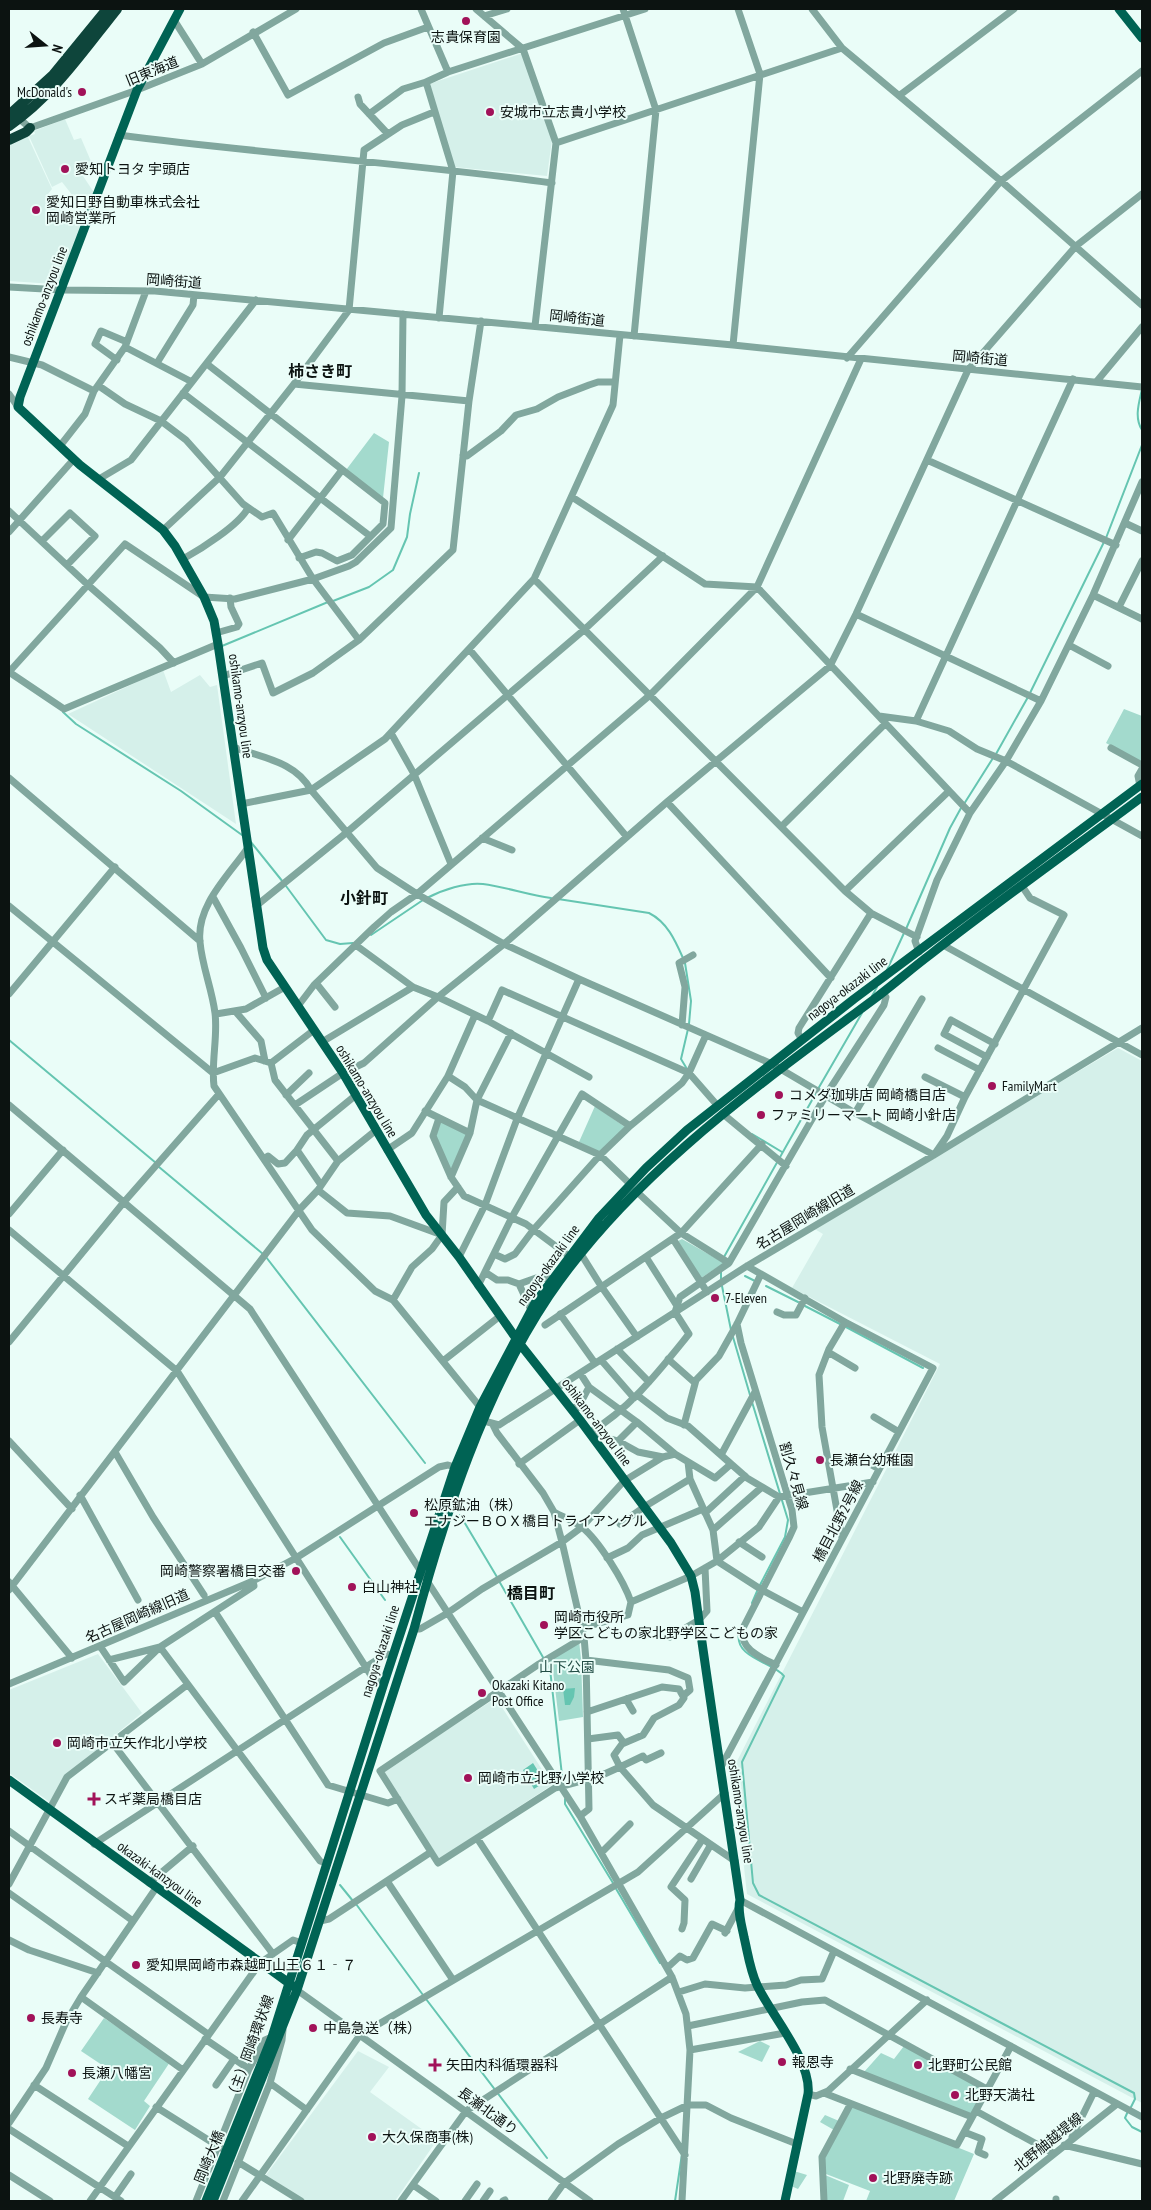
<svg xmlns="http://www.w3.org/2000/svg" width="1151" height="2210" font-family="'PT Sans Narrow','Noto Sans JP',sans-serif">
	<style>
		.built { fill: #d5f0ea }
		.green { fill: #a3dacd }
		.water { fill: #65c5b1 }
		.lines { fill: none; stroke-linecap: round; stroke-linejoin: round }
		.stream { stroke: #65c5b1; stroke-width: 2 }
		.minor { stroke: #81a79e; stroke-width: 7 }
		.major { stroke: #006354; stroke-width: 9 }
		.highway { stroke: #0e453b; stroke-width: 10 }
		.poi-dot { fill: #a11259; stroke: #eafdf8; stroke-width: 2 }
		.labels { text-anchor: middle; stroke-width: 4; stroke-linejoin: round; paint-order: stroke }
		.poi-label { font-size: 14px; fill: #0c1311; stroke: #eafdf8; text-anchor: start }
		.street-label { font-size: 14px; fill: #0c1311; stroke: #eafdf8 }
		.park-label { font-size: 14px; fill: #224d45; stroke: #eafdf8 }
		.quarter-label { font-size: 16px; font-weight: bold; fill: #0c1311; stroke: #eafdf8 }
	</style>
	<rect width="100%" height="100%" fill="#eafdf8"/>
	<!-- built -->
	<path class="built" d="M523,53L552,140L547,176L454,167L429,84Z
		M65,119L74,140L81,138L93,166L81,173L95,194L87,214L62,182L52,187L29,136L35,134L34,131Z
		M27,135L52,189L48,194L81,226L62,279L54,284L9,281V143Z
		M163,670L171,692L200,675L210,687L217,685L236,824L68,714Z
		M1118,1048L1142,1061V2103L747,1894L733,1769L940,1364L792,1288L823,1234L813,1228Z
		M98,1654L142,1713L67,1774L51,1803L9,1773V1690Z
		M496,1698L552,1785L439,1859L384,1771Z
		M358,2051L389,2067L370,2092L437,2140L395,2201H306L266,2175Z"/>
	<!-- green -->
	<path class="green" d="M374,433L389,442L383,498L346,470Z
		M1124,709L1142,716V763L1106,743Z
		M595,1106L625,1127L599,1152L579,1142Z
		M441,1121L468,1134L450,1171L435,1136Z
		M682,1239L724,1263L701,1278L678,1241Z
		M579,1640L581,1659L583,1717L559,1721L553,1671L548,1661Z
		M104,2018L170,2062L144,2101L150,2106L135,2130L88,2099L108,2069L81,2051Z
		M760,2041L770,2046L762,2062L738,2052Z
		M904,2046L985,2090L972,2115L864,2072L881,2053L894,2059Z
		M853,2105L974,2154L954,2201H866L870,2191L826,2174L824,2158Z
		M825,2115L839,2121L834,2130L820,2122Z
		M794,2171L807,2175L798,2189L791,2186Z
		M825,2175L849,2185L843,2201H826Z"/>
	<!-- water -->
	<path class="water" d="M575,1688L574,1697L570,1705H565L563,1689Z
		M533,1763L545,1782L534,1789L523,1770Z"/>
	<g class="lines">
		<!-- stream -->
		<path class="stream" d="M1142,389C1139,403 1134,417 1142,430
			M1106,538L1142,445
			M333,601L369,587L393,570L407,537L410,514L419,473
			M222,646L328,602
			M1030,693L1104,542
			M63,712L76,724L181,791L242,835
			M996,754L1028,697
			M964,804L993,758
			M250,841L283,882
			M286,886L326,940L340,944L353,943
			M427,898C442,890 466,882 483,884C506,887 528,895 551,898
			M558,899L649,913C667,922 675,940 683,958
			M906,929L950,828L961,808
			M371,935L423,900
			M685,963L691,1001L689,1024
			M887,970L904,933
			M872,996L877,987
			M9,1040L156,1163
			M687,1069L681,1059L688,1029
			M818,1089L862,1013
			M752,1134L782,1152
			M159,1167L263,1254
			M266,1257L425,1463
			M724,1257L816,1093
			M745,1276L755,1281
			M721,1281V1271
			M722,1286L731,1330
			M766,1286L798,1302
			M805,1306L840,1324
			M846,1327L923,1368
			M733,1337L750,1395
			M752,1402L788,1520L785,1537L760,1585
			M460,1515L497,1577
			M340,1537L385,1600
			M499,1581L544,1659
			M752,1603L758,1589
			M739,1633C734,1658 773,1662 784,1676L742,1762L753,1883L759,1895L1134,2093L1135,2099L1131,2107
			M546,1663L550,1669L563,1784
			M565,1799V1804L613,1883
			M340,1885L353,1901
			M615,1887L660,1963
			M356,1904L423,1995
			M426,1999L547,2158
			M1128,2111L1125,2118L1132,2127L1142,2132
			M675,2201L682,2154"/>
		<!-- minor -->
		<path class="minor" d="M421,9L448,72
			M476,9L523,49L556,143L535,326
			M623,9L656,110L634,336
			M812,9L842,48L1001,181L1142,305
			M484,16L507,9
			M174,20L202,64
			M253,32L288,95L384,43L428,27
			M900,95L1014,9
			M358,97L360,104L387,133
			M369,114L403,89L426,82
			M15,115L30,128L137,90L202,64L296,9
			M119,135C263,154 408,163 552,183
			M556,143L842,48
			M9,287L62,290L155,291L733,345L1142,387
			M439,318L453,171L426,82L448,72L645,9
			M733,345L760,74L738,9
			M125,347L192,382
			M9,357L42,365L94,391
			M847,358L1001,181L1142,71
			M117,360L95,344L101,331L127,342
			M157,363L193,305L194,295
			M207,364L385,503L383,524L352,555L337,561L322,553L316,552L299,558
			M1097,381L1142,327
			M294,384L469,401
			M99,386L125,404L161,421L186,440L243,504L262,517L273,513L313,579L359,640
			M183,393L370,536
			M9,394L18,407
			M60,446L85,414L94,391L125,347L146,291
			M463,455L467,456L501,431L516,415L537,409L558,397L589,385L598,382H615
			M927,460L1116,545
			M99,479L131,460L256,300
			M572,497L705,584L757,587L970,813
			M9,511L88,585L160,648L174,663
			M1125,523L1142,531
			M163,530L220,477L294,384L349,310L364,150L402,125L434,112
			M9,532L74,459
			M288,540L342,470
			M42,541L70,513L95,536L67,565
			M183,559C201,549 239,525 248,508
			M534,579L845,891L871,913L917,937
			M1093,595L1142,619
			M1119,607L1142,561
			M856,614L1041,701
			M216,633L237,627L239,624L231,607L230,598
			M1069,645L1108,666
			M469,649L627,837
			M9,672L125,544L204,597L235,599L313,579L349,566L356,562L391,528L402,396L403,314
			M9,672L64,709L218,644
			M223,676L262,663L273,693L313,673L359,640L453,550L469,401L481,321
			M879,716L916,721L949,731L977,749L1006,761L1142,836
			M916,721L1073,379
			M391,733L414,774L451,864
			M233,747C262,758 295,761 311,790L377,868L417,894L504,944L579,979L772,1064L855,1113L934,1155L947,1136L965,1097L1064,915L1030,898L1022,886
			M1111,748L1142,765
			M9,778L200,941
			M1140,786L1138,776L1142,769
			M667,802L831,978
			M241,804L311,790L385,739L534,579L613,405L620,335
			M782,826L885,724
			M482,838L512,850
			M247,849C228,876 196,906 200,942C202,966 212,989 215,1013C218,1037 211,1062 214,1086L312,1230L375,1291L393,1300L480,1407
			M845,891L948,792
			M213,897L241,948L266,998
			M9,906L213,1073
			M256,906L346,833L585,629L663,556
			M943,945L1142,1055
			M357,946L413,987L438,997L488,1021L589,1077
			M919,952L915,941L937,880L970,813L1006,761L1041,701L1093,595L1142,482
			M316,983L335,1007
			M9,994L115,867
			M298,1006L314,985L374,927L391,912L417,894L650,695L757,587L861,359
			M235,1011L261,1041L265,1061
			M216,1014L246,1009L285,987
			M488,1021L502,990L689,1073L717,1105
			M682,1025L685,987L679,963L693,955
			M802,1040L798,1033L799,1028L871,913
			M322,1042L413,987
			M938,1048L980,1070
			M987,1057L944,1034L951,1020L995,1044
			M271,1063L275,1080L338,1161
			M271,1063L314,1030
			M213,1073L255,1058L271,1063
			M448,1076L465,1087L477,1100L600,1155L630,1184
			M925,1077L965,1097
			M286,1095L309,1073
			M9,1105L250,1309L580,1816L672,1977L686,2014L690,2050L682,2201
			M295,1105L343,1073L364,1063L438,997L504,944L667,802L830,666L856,614L968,370L1076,246L1142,194
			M425,1111L470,1133
			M855,1113L922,999
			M723,1114L786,1166
			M439,1118L433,1136L451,1177L464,1196L526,1224L569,1256
			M387,1150L412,1133L448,1076L475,1015
			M264,1159L268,1156L278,1164L285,1163L297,1150
			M451,1177L470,1133L477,1100L511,1033
			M321,1185L297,1150L307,1135L356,1095
			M318,1190L347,1213L390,1216L442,1235
			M636,1191L681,1233L729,1263
			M9,1214L63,1150
			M9,1230L177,1371L374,1680L384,1683
			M673,1239L707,1292
			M494,1254L505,1259L515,1254L534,1229L600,1155L630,1126L682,1083L689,1073L706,1035
			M581,1254L601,1286L637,1337
			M459,1257L485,1205L517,1119L579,979
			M646,1257L677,1306
			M485,1272L497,1280H508L519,1284L536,1278L553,1279
			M519,1284L531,1310
			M478,1286L512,1217L582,1094L630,1126
			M393,1300L412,1267L432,1249L442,1235L444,1202L458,1187
			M777,1312L784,1315H796L805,1298
			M560,1314L595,1363
			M737,1324L741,1343L792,1510L794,1527L789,1538L742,1630C741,1650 760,1657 776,1665
			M545,1325L681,1233L762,1144
			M9,1342L124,1202L219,1094
			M617,1349L649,1382
			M828,1352L855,1368
			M668,1359L695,1383
			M601,1360L634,1398
			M443,1361L500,1316
			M580,1373L589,1387L637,1422
			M637,1395L667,1418L688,1426L747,1478L779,1497L873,1482
			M570,1407L578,1408L589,1387
			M874,1417L899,1432
			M484,1421L499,1425L747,1266L934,1155L1142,1028
			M493,1425L497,1433L543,1493L554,1512L562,1542L584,1637L586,1660L589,1809L580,1816
			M684,1425L696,1380L719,1356L737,1324L761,1274
			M589,1433C631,1408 659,1371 689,1334L675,1312L680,1297L729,1263L826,1095L884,1005L886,997L883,993
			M589,1433L618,1441L638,1452L663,1457
			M9,1441L72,1509
			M618,1441L637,1422L675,1454
			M115,1452L153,1517L204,1595
			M721,1455L755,1392
			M857,1457L879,1469
			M688,1462L690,1479L713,1530L717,1561
			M519,1464L580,1420
			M80,1495L138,1600
			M554,1512C563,1517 574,1521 582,1527C599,1541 624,1581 631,1602L691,1576L717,1561L759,1527L779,1497
			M705,1513L745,1476
			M620,1524L644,1507L690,1479
			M713,1530L762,1487
			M842,1538L822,1427L819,1375L829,1349L845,1322
			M739,1542L762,1557
			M607,1558L628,1548L642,1535L703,1509
			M717,1561L762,1590L803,1612
			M9,1582L72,1658
			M9,1590L300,1209L318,1190L338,1161L375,1131
			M215,1612L328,1785L388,1803L398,1799
			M582,1628L628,1615L631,1602
			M414,1629H420L446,1614L482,1589L562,1542L582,1527L624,1481L663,1457L675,1454L715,1478L731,1464
			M584,1637L539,1664L380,1771L438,1863L555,1788L600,1776L620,1767L653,1805L735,1861
			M670,1637L699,1620L707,1611L705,1568
			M100,1646L124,1682L160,1647L254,1586L253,1581
			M160,1647L320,1861L326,1863
			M109,1660L160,1647
			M586,1660L669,1670L688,1678L690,1690L683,1696
			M9,1684L253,1581L296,1558L439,1467L448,1465L455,1467
			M626,1699L633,1711
			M587,1712L662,1687L679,1689L684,1698L679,1705L654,1718L643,1735L622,1744L614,1755L620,1767L643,1756L646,1760L661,1753
			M588,1739L618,1735L624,1743
			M111,1741L273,1954
			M721,1767L933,1368L845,1322L747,1266
			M9,1831L133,1921
			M477,1838L685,2155
			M94,1844L386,1654L393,1655
			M602,1852L630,1824
			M691,1879L710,1846
			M387,1881L453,1980
			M149,1883L193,1846
			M9,1884L67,1777L187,1685
			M9,1893L208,2034
			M740,1900L1142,2117
			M320,1921L329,1919L431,1852
			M682,1929L684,1923L685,1900L671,1887L702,1840
			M725,1933L739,1907
			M9,1940L29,1950L98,1973
			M667,1968L680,1956L687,1960L693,1958L712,1924L727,1931
			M297,1990L590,2201
			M679,1992L705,1984L745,1988L786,1985L801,1980L822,1979L834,1951
			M81,1997L183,2070
			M688,2026L802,2002L825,2000L987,2089
			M205,2039L249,2069
			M690,2050L785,2033
			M850,2069L972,2117
			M270,2083L307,2110
			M34,2085L128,2146
			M216,2085L234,2059
			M824,2093L957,2145L1011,2046
			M808,2094L816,2096L828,2091L927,2000
			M156,2107L221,2148
			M976,2111L1053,2153
			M9,2123L46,2068L66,2022L81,1997L156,1888
			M9,2129L121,2201
			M964,2132L982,2139L978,2152L985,2155
			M1072,2137L1094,2092
			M1064,2145L1142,2164
			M238,2162L301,2201
			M9,2175L50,2201
			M413,2185L436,2201
			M115,2197L131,2174
			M90,2201L260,1963L293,1940L302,1943
			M196,2201L249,2069L265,2040L272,2037
			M223,2201L270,2083L282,2040L283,2030
			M242,2201L360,2035L638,1872L725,1793
			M401,2201L466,2111L672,1977
			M465,2201L477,2184
			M483,2201L490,2191
			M503,2201L505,2200
			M551,2201L564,2183L618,2144L661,2118L688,2105H706L731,2118L797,2144
			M824,2201L822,2157L850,2105
			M995,2201L1117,2104
			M1056,2201V2199"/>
		<!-- major -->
		<path class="major" d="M180,9L137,90L20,397L18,407L80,465L163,530L175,546L204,597L214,621L218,644L263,948L267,960L343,1073L426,1215L459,1257L520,1344L580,1420L671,1543L691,1576L695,1592C709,1695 725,1797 740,1900C737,1911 742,1926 744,1937C748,1954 750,1970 757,1985C771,2015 812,2061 808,2094L785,2201
			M1119,9L1142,38
			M9,1780L293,1986
			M206,2201L272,2037L384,1683L455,1467L480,1407L535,1303L599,1218L646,1168L687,1130L854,999L1142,784
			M213,2201L297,1990L414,1629C444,1517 484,1393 549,1296C632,1174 756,1087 873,1000C893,985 911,969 931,954C1000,900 1072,849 1142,797"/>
		<!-- highway -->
		<path class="highway" d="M9,115L53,75L107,9
			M9,126C53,96 84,50 117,9
			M9,140L26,132L30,128"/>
	</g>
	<!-- markers -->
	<g class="poi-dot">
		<circle cx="466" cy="21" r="5"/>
		<circle cx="82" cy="92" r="5"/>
		<circle cx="490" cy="112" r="5"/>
		<circle cx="65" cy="169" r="5"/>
		<circle cx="36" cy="210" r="5"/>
		<circle cx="992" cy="1086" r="5"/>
		<circle cx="779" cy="1095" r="5"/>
		<circle cx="761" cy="1115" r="5"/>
		<circle cx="715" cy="1298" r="5"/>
		<circle cx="820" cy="1460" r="5"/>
		<circle cx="414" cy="1513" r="5"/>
		<circle cx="296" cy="1571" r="5"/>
		<circle cx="352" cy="1587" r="5"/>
		<circle cx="544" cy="1625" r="5"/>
		<circle cx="482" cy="1693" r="5"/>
		<circle cx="57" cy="1743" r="5"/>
		<circle cx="468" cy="1778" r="5"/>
		<path d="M91.5 1791.5h5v5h5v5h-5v5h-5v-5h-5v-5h5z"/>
		<circle cx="136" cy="1965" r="5"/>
		<circle cx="31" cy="2018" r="5"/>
		<circle cx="313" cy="2028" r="5"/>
		<circle cx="782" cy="2062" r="5"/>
		<path d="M432.5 2057.5h5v5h5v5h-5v5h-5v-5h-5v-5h5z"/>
		<circle cx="918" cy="2065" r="5"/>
		<circle cx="72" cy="2073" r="5"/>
		<circle cx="955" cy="2095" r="5"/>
		<circle cx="372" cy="2137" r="5"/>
		<circle cx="873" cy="2178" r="5"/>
	</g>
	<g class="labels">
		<!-- poi labels -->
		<g class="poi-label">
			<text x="466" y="42" text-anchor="middle">志貴保育園</text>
			<text x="72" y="97" text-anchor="end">McDonald's</text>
			<text x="500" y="117">安城市立志貴小学校</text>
			<text x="75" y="174">愛知トヨタ 宇頭店</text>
			<text x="46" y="207">愛知日野自動車株式会社<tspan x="46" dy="16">岡崎営業所</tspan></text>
			<text x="1002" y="1091">FamilyMart</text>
			<text x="789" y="1100">コメダ珈琲店 岡崎橋目店</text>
			<text x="771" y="1120">ファミリーマート 岡崎小針店</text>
			<text x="725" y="1303">7-Eleven</text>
			<text x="830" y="1465">長瀬台幼稚園</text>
			<text x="424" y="1510">松原鉱油（株）<tspan x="424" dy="16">エナジーＢＯＸ橋目トライアングル</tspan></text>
			<text x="286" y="1576" text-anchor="end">岡崎警察署橋目交番</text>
			<text x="362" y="1592">白山神社</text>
			<text x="554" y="1622">岡崎市役所<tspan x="554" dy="16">学区こどもの家北野学区こどもの家</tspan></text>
			<text x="492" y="1690">Okazaki Kitano<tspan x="492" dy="16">Post Office</tspan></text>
			<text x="67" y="1748">岡崎市立矢作北小学校</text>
			<text x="478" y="1783">岡崎市立北野小学校</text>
			<text x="104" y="1804">スギ薬局橋目店</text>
			<text x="146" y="1970">愛知県岡崎市森越町山王６１‐７</text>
			<text x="41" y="2023">長寿寺</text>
			<text x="323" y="2033">中島急送（株）</text>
			<text x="792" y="2067">報恩寺</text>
			<text x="446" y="2070">矢田内科循環器科</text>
			<text x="928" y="2070">北野町公民館</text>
			<text x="82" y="2078">長瀬八幡宮</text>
			<text x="965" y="2100">北野天満社</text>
			<text x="382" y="2142">大久保商事(株)</text>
			<text x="883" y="2183">北野廃寺跡</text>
		</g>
		<!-- street labels -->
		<g class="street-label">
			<text transform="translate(152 71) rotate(-22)" y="5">旧東海道</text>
			<text transform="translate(174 281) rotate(4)" y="5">岡崎街道</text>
			<text transform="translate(44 296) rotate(-69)" y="5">oshikamo-anzyou line</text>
			<text transform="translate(577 318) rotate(6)" y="5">岡崎街道</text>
			<text transform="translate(980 358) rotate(5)" y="5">岡崎街道</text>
			<text transform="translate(241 706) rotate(82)" y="5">oshikamo-anzyou line</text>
			<text transform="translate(847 988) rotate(-37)" y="5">nagoya-okazaki line</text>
			<text transform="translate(367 1091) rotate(59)" y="5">oshikamo-anzyou line</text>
			<text transform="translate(805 1217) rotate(-31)" y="5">名古屋岡崎線旧道</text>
			<text transform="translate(548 1265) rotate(-54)" y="5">nagoya-okazaki line</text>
			<text transform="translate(597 1422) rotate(53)" y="5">oshikamo-anzyou line</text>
			<text transform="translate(794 1476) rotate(74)" y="5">割久々見線</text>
			<text transform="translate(838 1521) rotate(-62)" y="5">橋目北野2号線</text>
			<text transform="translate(137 1616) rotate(-24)" y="5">名古屋岡崎線旧道</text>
			<text transform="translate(380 1651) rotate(-72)" y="5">nagoya-okazaki line</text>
			<text transform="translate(741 1811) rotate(81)" y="5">oshikamo-anzyou line</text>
			<text transform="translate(160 1874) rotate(36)" y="5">okazaki-kanzyou line</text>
			<text transform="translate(250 2048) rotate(-70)" y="5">（主）岡崎環状線</text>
			<text transform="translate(488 2111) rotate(36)" y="5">長瀬北通り</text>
			<text transform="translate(1048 2142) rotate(-39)" y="5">北野舳越堤線</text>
			<text transform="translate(209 2157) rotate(-68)" y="5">岡崎大橋</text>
		</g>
		<!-- park labels -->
		<g class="park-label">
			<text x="567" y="1672">山下公園</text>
		</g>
		<!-- quarter labels -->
		<g class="quarter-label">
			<text x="320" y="377">柿さき町</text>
			<text x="364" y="904">小針町</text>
			<text x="531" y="1599">橋目町</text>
		</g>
	</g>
	<!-- border -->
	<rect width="1151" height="2210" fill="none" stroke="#0c1311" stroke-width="20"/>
	<!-- north arrow -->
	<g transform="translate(45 45) rotate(107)" stroke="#eafdf8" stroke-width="4" paint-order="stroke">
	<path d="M0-4L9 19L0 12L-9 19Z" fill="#0c1311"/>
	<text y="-8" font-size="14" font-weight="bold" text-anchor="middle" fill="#0c1311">N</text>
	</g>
</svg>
